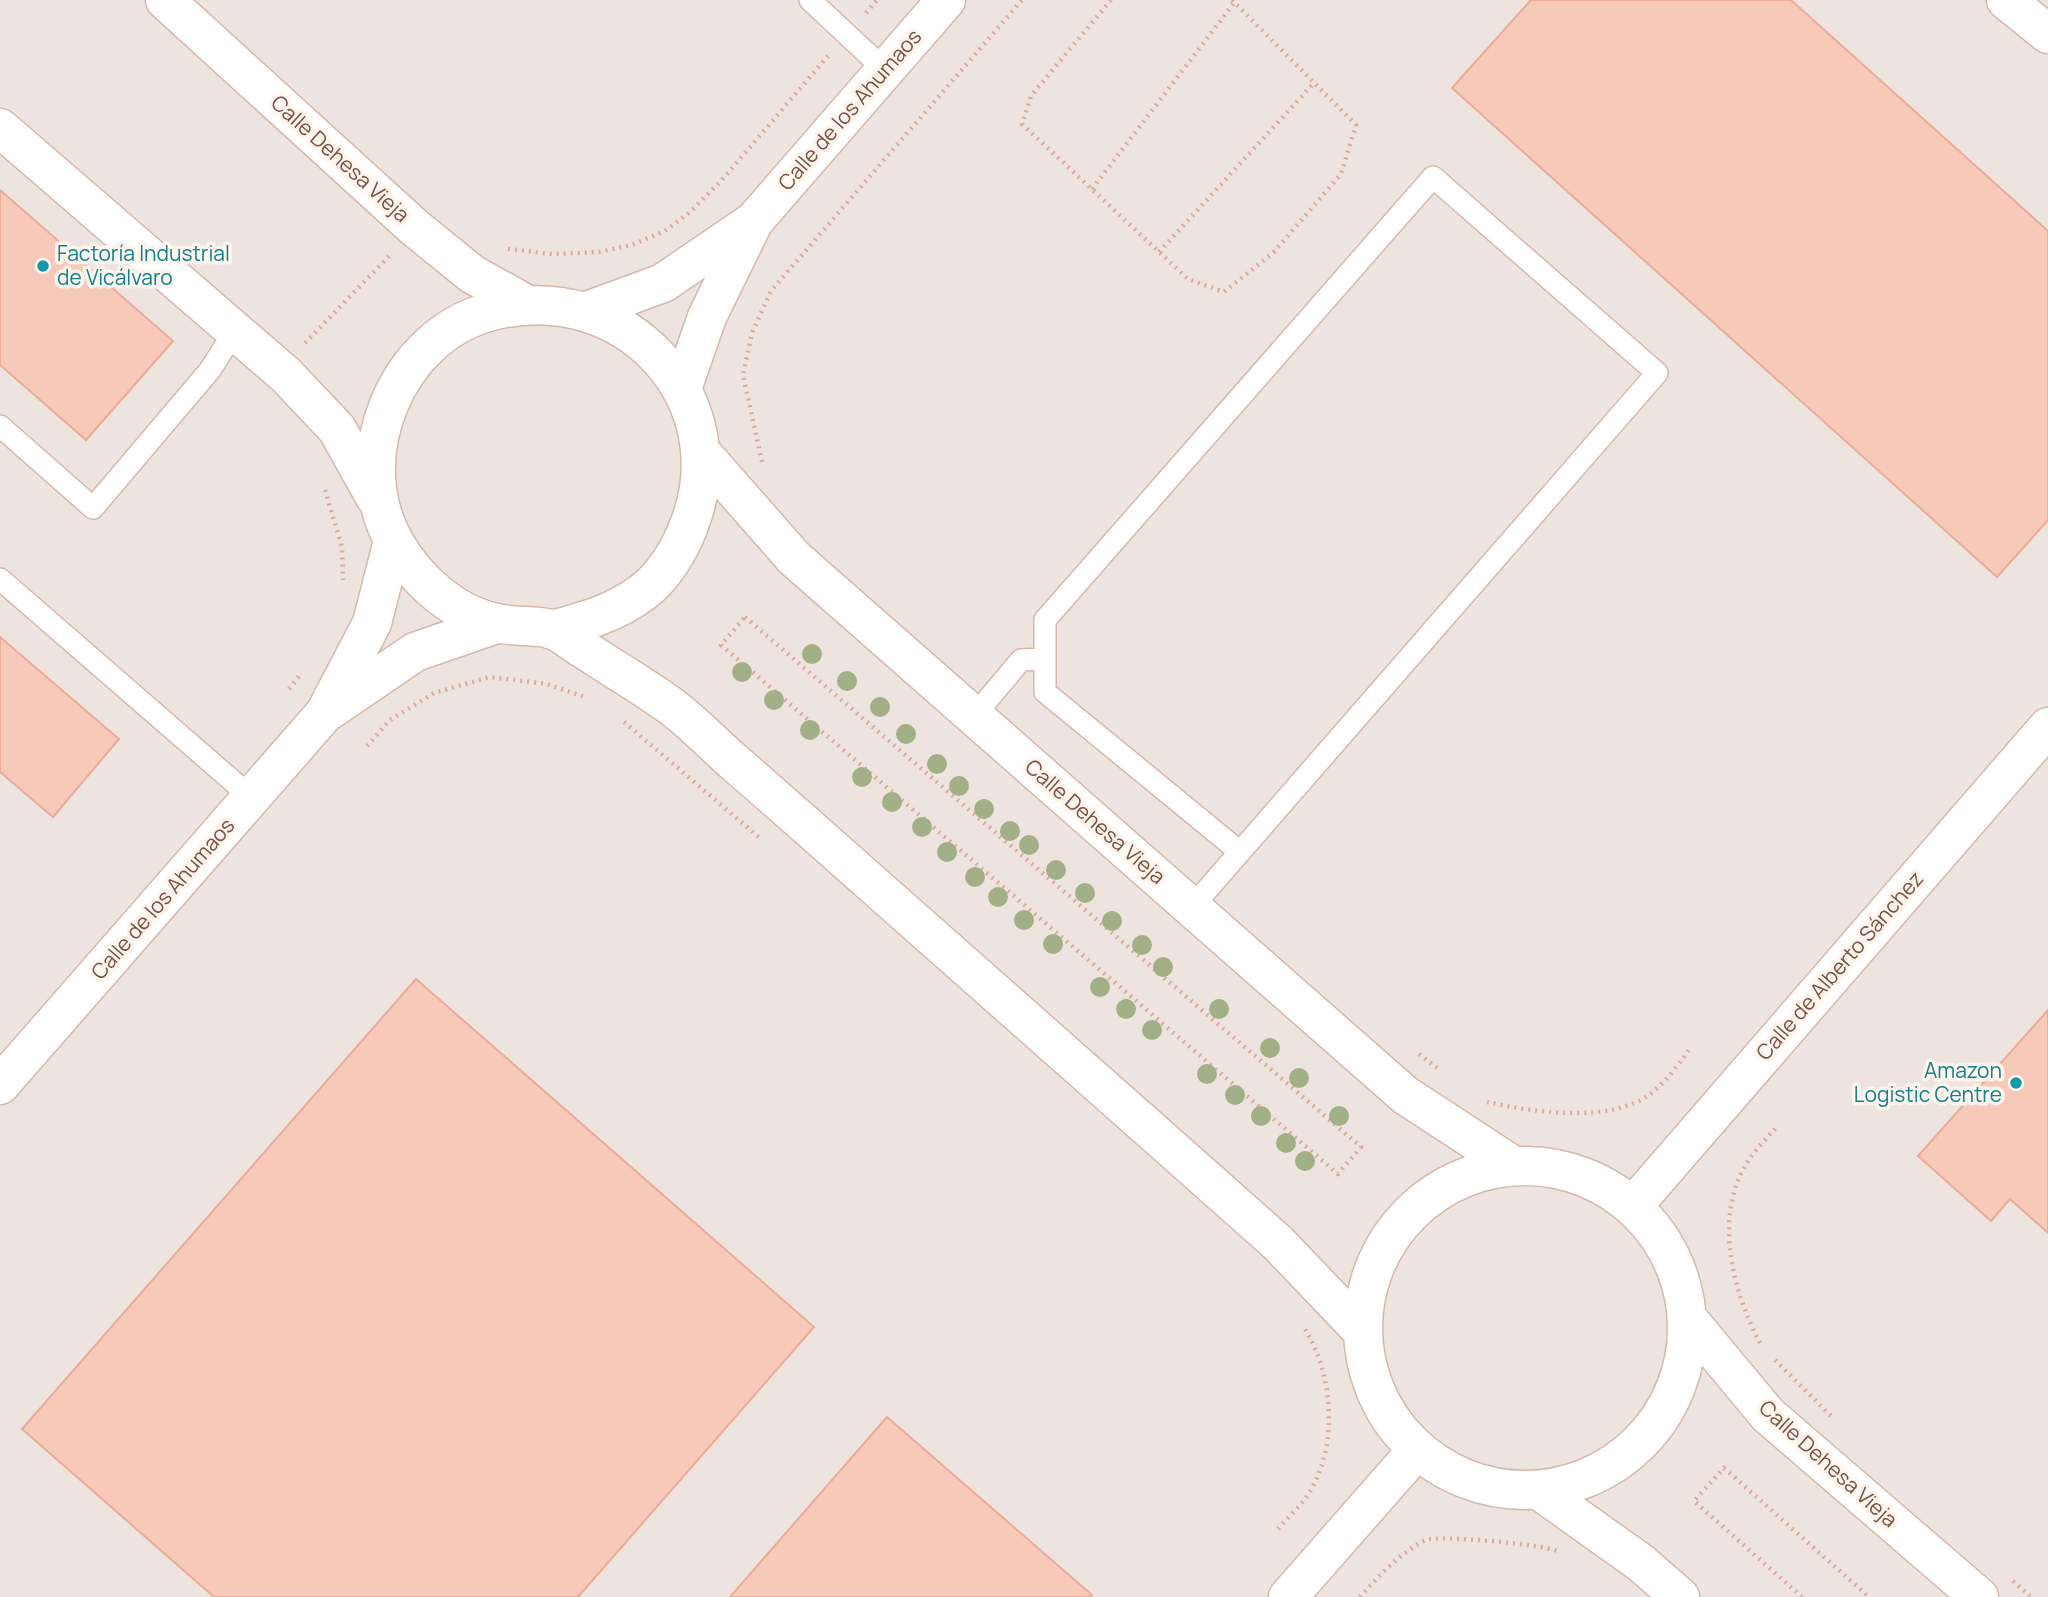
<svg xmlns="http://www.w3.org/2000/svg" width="2048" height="1597" font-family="Manrope,sans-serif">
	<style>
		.industrial { fill: #eee4df }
		.building { fill: #f7c9b9; stroke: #ebac97; stroke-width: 2 }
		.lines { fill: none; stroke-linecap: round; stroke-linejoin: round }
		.lane-casing { stroke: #d4b9ab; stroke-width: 24 }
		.street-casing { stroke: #d4b9ab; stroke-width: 41 }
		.path { stroke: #dcac9b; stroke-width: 4.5; stroke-dasharray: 2 5; stroke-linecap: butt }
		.lane { stroke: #fff; stroke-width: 21 }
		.street { stroke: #fff; stroke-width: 38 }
		.tree { fill: #a2b087 }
		.culture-dot { fill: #0f9aa8; stroke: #fff5ec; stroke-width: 2.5 }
		.labels { text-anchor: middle; stroke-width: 7; stroke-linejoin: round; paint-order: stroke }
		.street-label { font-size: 21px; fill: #7a5246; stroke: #fff5ec }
		.culture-label { font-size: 21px; fill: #0d838f; stroke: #fff5ec; text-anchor: start }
	</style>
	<rect width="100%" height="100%" fill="#fef1e4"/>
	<!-- industrial -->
	<path class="industrial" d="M0,0H2048V1597H0Z"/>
	<!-- building -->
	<path class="building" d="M1531,0H1791L2048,231V520L1997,577L1452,88Z
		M0,190L173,341L86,440L0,365Z
		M0,637L119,739L53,817L0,772Z
		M416,979L814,1327L578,1597H214L22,1429Z
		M2048,1010V1233L2010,1199L1991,1221L1918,1156Z
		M887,1417L1092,1595L1091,1597H730Z"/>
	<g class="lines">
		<!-- lane casing -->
		<g class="lane-casing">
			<path id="lane" d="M810,0L885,70
				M0,426L93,508L210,370L235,331
				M0,579L251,797
				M974,716L1021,660L1045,659
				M1192,907C1347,730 1502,551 1657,373L1433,177L1045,620V692L1240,852"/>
		</g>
		<!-- street casing -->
		<g class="street-casing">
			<path id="street" d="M165,0L414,227L472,274L526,304
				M2006,0L2048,34
				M0,128L286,375L337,429L375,497
				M587,311L663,283L754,221L946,0
				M682,389L707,317L753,223
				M701,452L794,558L1405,1095L1512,1165
				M552,630C586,621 615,613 643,592C663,577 679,551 688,528C740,399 624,277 492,311C396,335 346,458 395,543C417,582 457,617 502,624C517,627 536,625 551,629C562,633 574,644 585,650C612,668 642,685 668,704C692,721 713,744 735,763C780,802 825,842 869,881C1006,1002 1142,1122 1278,1243L1362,1331
				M330,710L415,652L496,624
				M0,1085L325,713L372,623L393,541
				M1363 1328a162 162 0 1 1 324 0a162 162 0 1 1-324 0Z
				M1633,1206L2048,727
				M1688,1319L1768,1415L1979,1597
				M1540,1491L1641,1563L1680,1597
				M1288,1597L1417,1450"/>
		</g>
		<!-- path -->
		<path class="path" d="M1111,0L1031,96L1022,124L1188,279L1224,292L1274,252L1341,174L1356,125L1232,0
			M866,13L877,0
			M1092,189L1234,3
			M508,249L552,254L599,252L632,245L665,231L690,212L721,181L828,56
			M1159,252L1314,83
			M305,343L391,254
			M762,462L743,375L752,333L771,291L1022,0
			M325,490L342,547L343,580
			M745,617L1361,1147L1338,1174L721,645Z
			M289,689L300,675
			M624,722L761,839
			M367,746L390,720L434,693L490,677L547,684L585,697
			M1419,1054L1440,1070
			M1487,1102C1532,1112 1611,1124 1650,1094C1666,1082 1678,1065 1689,1050
			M1760,1343C1732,1290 1713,1215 1748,1161C1756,1149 1767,1138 1776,1128
			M1775,1360L1833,1418
			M1278,1529C1287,1518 1299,1508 1307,1496C1339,1448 1334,1377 1305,1329
			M2013,1581L2031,1597
			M1360,1597C1379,1576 1400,1552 1426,1540C1440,1535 1542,1544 1557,1551
			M1802,1597L1694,1501L1724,1468L1869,1597"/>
		<!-- lane -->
		<use href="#lane" class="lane"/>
		<!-- street -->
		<use href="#street" class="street"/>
	</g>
	<!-- trees -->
	<g class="tree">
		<circle cx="812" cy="654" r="10"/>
		<circle cx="742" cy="672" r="10"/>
		<circle cx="847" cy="681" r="10"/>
		<circle cx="774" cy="700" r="10"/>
		<circle cx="880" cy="707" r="10"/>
		<circle cx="810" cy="730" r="10"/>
		<circle cx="906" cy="734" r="10"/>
		<circle cx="937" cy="764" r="10"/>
		<circle cx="862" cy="777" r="10"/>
		<circle cx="959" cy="786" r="10"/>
		<circle cx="892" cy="802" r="10"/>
		<circle cx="984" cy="809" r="10"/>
		<circle cx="922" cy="827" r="10"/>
		<circle cx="1010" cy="831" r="10"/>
		<circle cx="1029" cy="845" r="10"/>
		<circle cx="947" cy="852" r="10"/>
		<circle cx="1056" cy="870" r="10"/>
		<circle cx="975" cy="877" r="10"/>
		<circle cx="1085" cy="893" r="10"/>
		<circle cx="998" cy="897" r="10"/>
		<circle cx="1024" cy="920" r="10"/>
		<circle cx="1112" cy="921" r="10"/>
		<circle cx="1053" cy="944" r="10"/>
		<circle cx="1142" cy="945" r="10"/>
		<circle cx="1163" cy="967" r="10"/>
		<circle cx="1100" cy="987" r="10"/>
		<circle cx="1126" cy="1009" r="10"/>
		<circle cx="1219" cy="1009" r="10"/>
		<circle cx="1152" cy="1030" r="10"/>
		<circle cx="1270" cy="1048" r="10"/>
		<circle cx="1207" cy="1074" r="10"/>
		<circle cx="1299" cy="1078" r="10"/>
		<circle cx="1235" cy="1095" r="10"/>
		<circle cx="1261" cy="1116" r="10"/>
		<circle cx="1339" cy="1116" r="10"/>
		<circle cx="1286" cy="1143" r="10"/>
		<circle cx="1305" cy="1161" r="10"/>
	</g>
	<!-- markers -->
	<g class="culture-dot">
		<circle cx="43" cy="266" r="7"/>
		<circle cx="2016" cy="1083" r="7"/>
	</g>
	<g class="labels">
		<!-- street labels -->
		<g class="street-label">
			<text transform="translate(850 110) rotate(-49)" y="7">Calle de los Ahumaos</text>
			<text transform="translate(340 159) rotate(42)" y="7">Calle Dehesa Vieja</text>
			<text transform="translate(1095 822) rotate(41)" y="7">Calle Dehesa Vieja</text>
			<text transform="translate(163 899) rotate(-49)" y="7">Calle de los Ahumaos</text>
			<text transform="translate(1840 966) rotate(-49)" y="7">Calle de Alberto Sánchez</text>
			<text transform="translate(1828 1464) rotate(42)" y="7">Calle Dehesa Vieja</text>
		</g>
		<!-- culture labels -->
		<g class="culture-label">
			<text x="57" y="261">Factoría Industrial<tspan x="57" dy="24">de Vicálvaro</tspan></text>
			<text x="2002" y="1078" text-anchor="end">Amazon<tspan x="2002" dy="24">Logistic Centre</tspan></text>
		</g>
	</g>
</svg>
